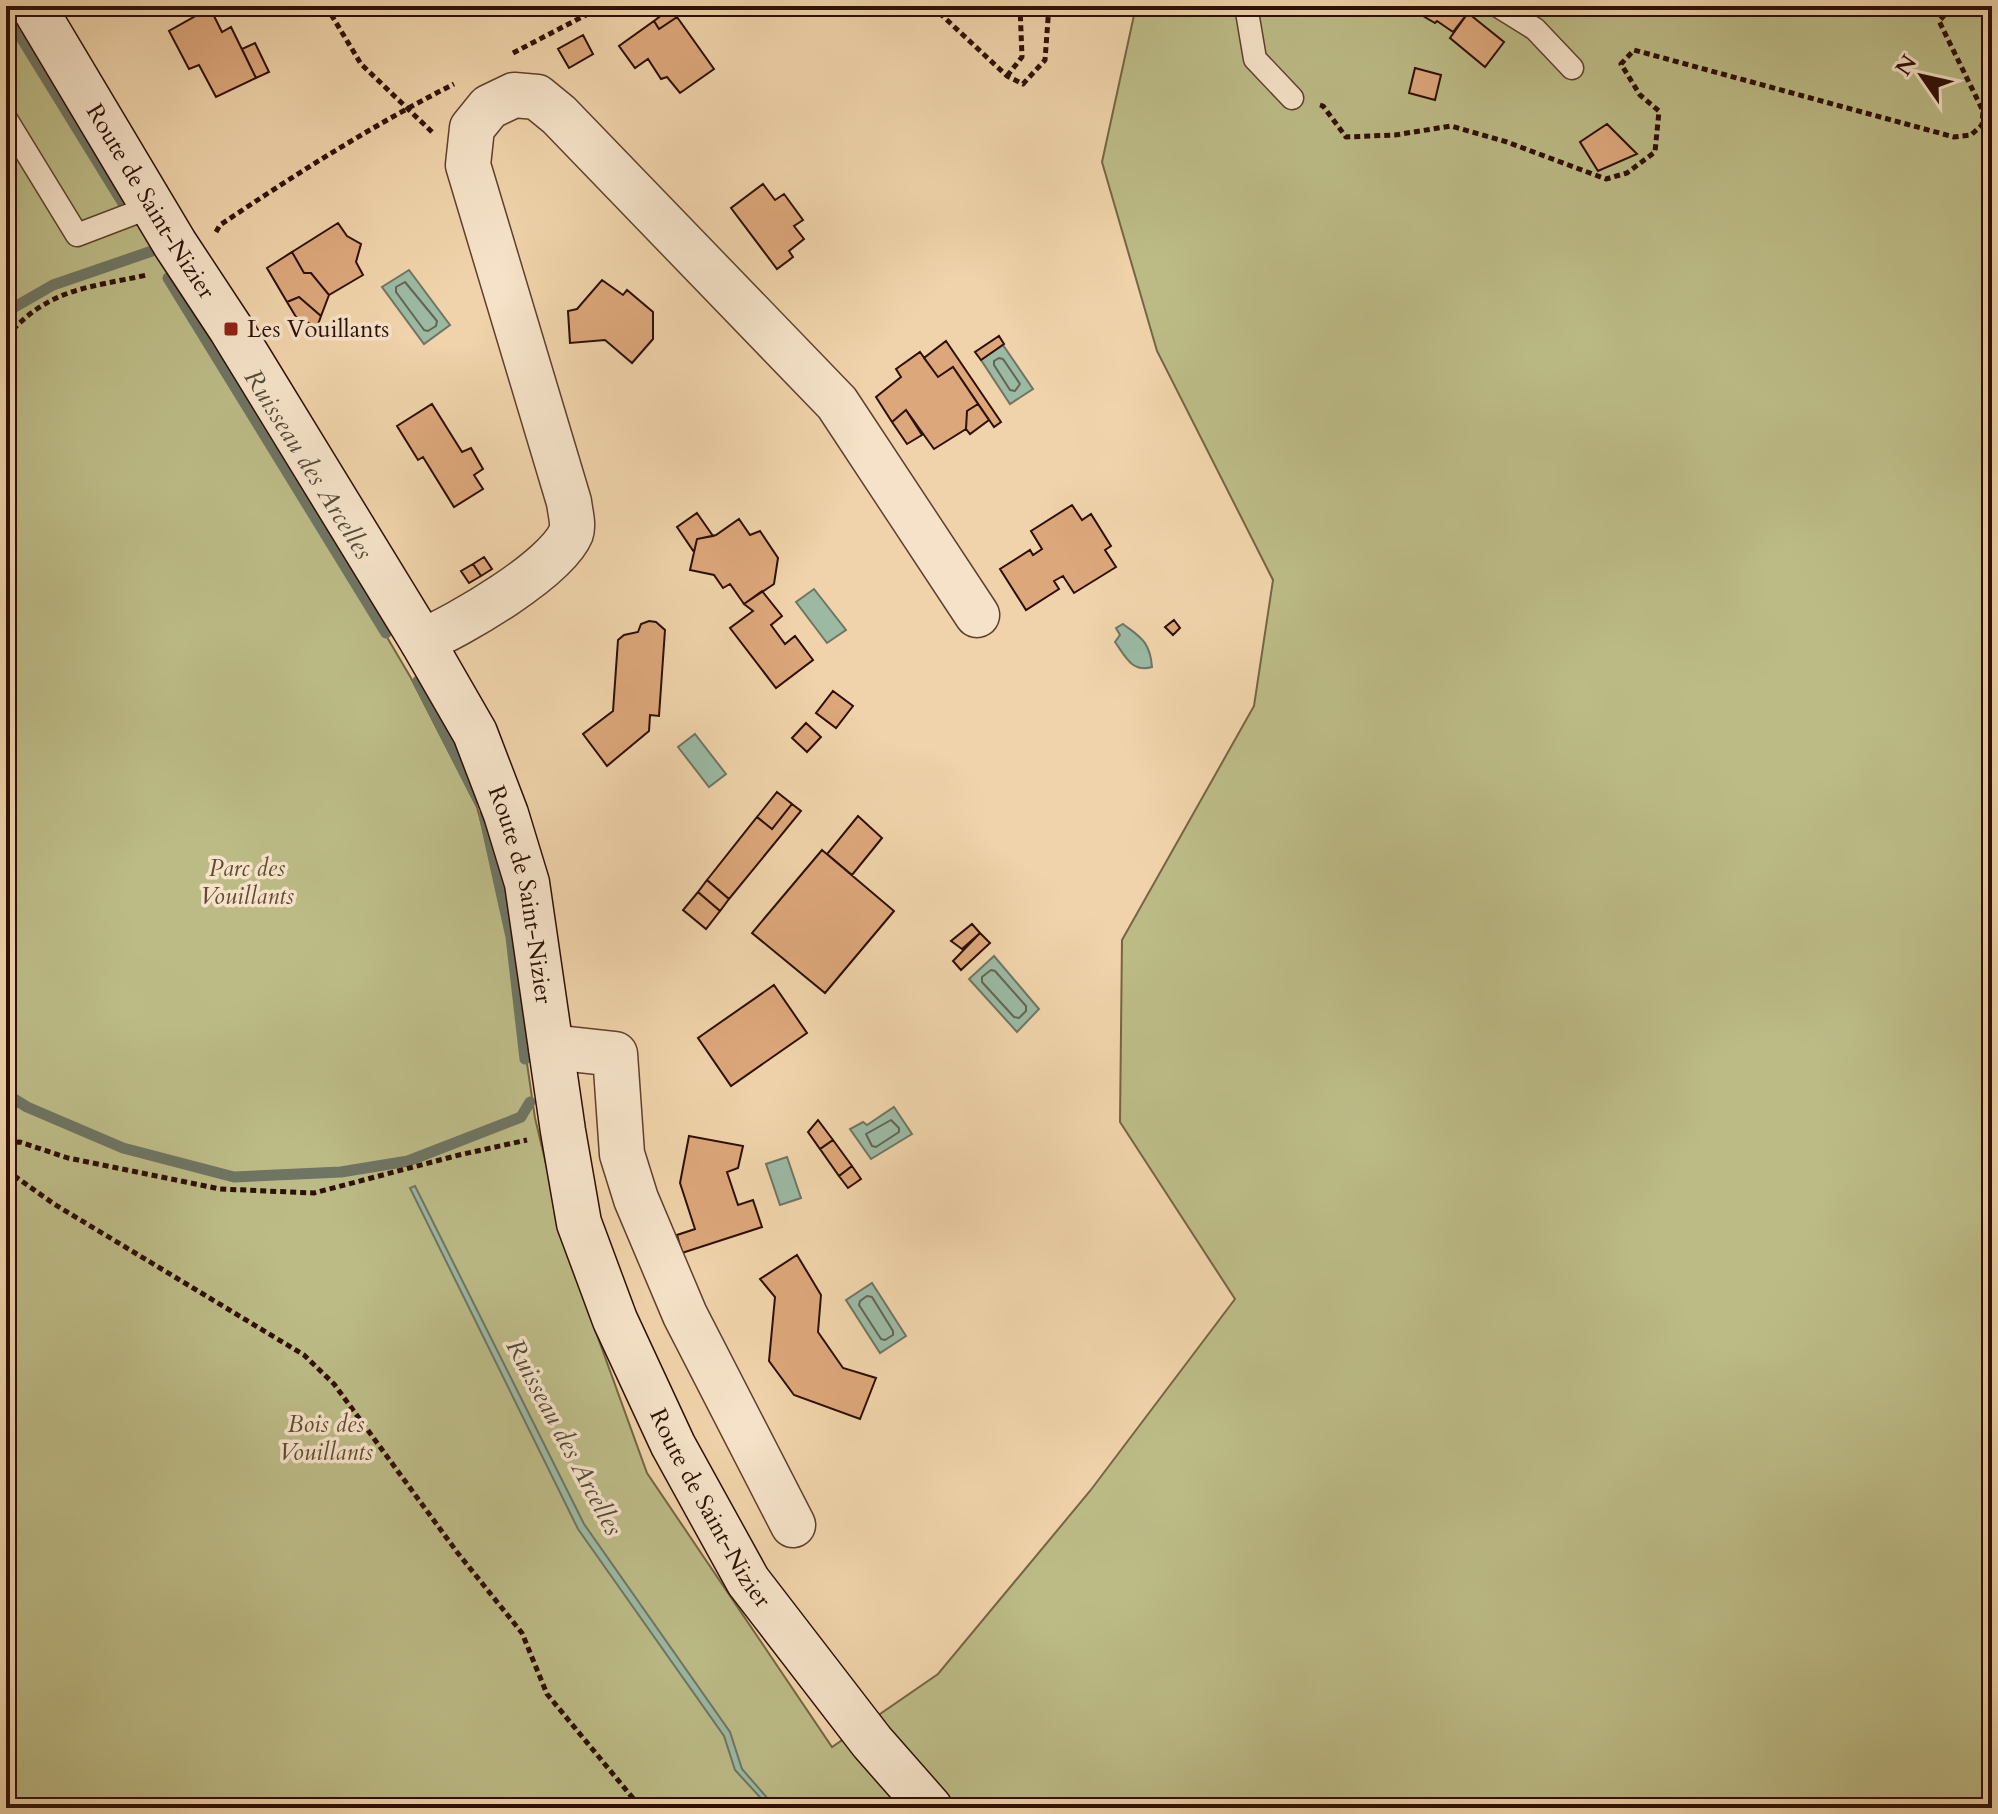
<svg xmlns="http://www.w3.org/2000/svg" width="1998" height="1814" font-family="Cardo,serif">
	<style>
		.green { fill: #bcbb86; stroke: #746544; stroke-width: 2 }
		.water { fill: #9bb9a3; stroke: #6f7563; stroke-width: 2 }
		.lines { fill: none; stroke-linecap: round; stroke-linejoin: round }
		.shore { stroke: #646453; stroke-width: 2 }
		.stream { stroke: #6f7563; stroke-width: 11 }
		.building { fill: #dca77b; stroke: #2d0f03; stroke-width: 2 }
		.service-casing { stroke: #5e402d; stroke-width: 25 }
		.minor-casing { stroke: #5e402d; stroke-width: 47 }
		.secondary-casing { stroke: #2d0f03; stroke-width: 47 }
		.path { stroke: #2d0f03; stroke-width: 5; stroke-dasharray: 6 4; stroke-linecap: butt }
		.service { stroke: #f5e2c8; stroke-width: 22 }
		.minor { stroke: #f5e2c8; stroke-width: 44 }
		.secondary { stroke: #f5e2c8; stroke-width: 44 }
		.poi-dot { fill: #8f2418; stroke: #f5e2c8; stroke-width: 3 }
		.labels { text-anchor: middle; stroke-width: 7; stroke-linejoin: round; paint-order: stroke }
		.street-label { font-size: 24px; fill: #2d0f03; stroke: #f5e2c8 }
		.poi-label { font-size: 24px; fill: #2d0f03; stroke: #f5e2c8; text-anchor: start }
		.park-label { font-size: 24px; font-style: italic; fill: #5f4b31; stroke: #f5e2c8 }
		.water-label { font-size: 26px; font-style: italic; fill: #544a3b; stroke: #f5e2c8 }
	</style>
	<rect width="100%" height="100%" fill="#f0d3aa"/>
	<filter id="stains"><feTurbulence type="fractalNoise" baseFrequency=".0025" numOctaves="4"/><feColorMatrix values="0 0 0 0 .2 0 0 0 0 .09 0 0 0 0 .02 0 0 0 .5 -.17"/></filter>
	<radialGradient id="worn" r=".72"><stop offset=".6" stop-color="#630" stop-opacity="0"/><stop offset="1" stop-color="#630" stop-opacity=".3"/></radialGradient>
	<!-- green -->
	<path class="green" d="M6,6L173,273L411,678L477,807L504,906L535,1118L567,1252L647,1473L832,1747L938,1674L1090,1491L1235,1299L1120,1122L1122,940L1254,706L1273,580L1157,351L1102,162L1136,6H1992V1808H6Z"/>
	<!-- water -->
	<path class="water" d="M409,270L450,325L424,344L382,287Z
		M1003,345L1033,389L1010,404L981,360Z
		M814,589L846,630L827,643L796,602Z
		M1123,624C1140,637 1150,641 1152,667C1132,673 1125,656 1115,642L1120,635L1116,628Z
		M695,734L726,774L709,787L678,747Z
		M994,956L1039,1009L1017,1032L969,979Z
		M894,1107L912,1134L871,1159L850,1129L863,1122L867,1125Z
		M787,1157L801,1198L780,1205L766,1164Z
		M415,1186L584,1524L730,1732L742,1769L776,1808H770L735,1770L724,1736L578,1529L410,1188Z
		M872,1283L906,1336L880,1353L846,1300Z"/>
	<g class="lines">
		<!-- shore -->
		<path class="shore" d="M405,282L437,321L436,326L428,331L424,330L396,292V287Z
			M999,358L1003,359L1020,384L1015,391L1010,390L994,365V361Z
			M991,970L995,971L1026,1006V1011L1019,1018L1014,1017L982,982V977Z
			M891,1120L899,1128V1132L876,1147L872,1146L866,1134Z
			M867,1296L872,1297L893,1331V1335L885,1340L881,1339L859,1305L860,1301Z"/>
		<!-- stream -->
		<path class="stream" d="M6,13L126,208
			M168,278L386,633
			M6,312L53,285L152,251
			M418,681L478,799
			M484,815L511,937L525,1059
			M6,1094L27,1107L123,1148L234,1177L341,1172L408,1161L521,1117L530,1102"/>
	</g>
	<!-- building -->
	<path class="building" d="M1281,6H1301L1290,11Z
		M1429,6H1454L1467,14L1453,32L1437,21L1435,23L1423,16Z
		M210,8L222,32L231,27L256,78L216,97L199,65L189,69L169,31Z
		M671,8L677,17L659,29L654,21Z
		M1468,13L1504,42L1485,67L1450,38Z
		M677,17L714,69L680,93L667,77L661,79L648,59L635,68L619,46L654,21L659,29Z
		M583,35L593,54L569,68L558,49Z
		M255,43L269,72L256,78L242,49Z
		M1415,68L1441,75L1435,100L1409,93Z
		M1607,124L1637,154L1598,171L1580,142Z
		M763,184L775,200L784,194L803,220L794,226L804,239L789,251L793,257L777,269L731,208Z
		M338,223L347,236L361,244L356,262L363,275L329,295L311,273H304L292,252Z
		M292,252L304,273H311L329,295L321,316L299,297L287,302L267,268Z
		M602,280L623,295L627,290L653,312V339L632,363L605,340L570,343L568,311L577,309Z
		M299,297L321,316L317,327L296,317L287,302Z
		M999,336L1004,344L981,360L975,352Z
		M946,341L1001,422L994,427L953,367L938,377L924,358Z
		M920,352L938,377L953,367L978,404L967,411L966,429L934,449L906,410L892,422L876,397L901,377L896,369Z
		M432,404L462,452L471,448L483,469L474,475L483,489L454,507L423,457L418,460L397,426Z
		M978,404L989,420L970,434L966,429L967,411Z
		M906,410L922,435L907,444L892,422Z
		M1072,505L1082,520L1091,514L1111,546L1105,550L1116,567L1074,593L1063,576L1054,581L1059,589L1026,610L1000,569L1030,550L1033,555L1042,549L1031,531Z
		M697,513L713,536L697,539L694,552L677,527Z
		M739,519L750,535L760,531L778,558L774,584L744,604L730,584L723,588L714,575L690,570L697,539L716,535Z
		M484,557L492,569L481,576L473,564Z
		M473,564L481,576L469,583L461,571Z
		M762,591L782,616L771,625L785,644L795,636L813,660L776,688L730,628L753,611L744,604Z
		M1174,620L1180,628L1173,635L1165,627Z
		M649,621L656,622L665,630L659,716L650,715L649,731L607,766L583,734L613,711L618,640L624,635L638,632L641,624Z
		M833,691L853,706L836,728L816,713Z
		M806,723L821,737L807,752L792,738Z
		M777,792L792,804L772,829L757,817Z
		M792,804L801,811L729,899L707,880L757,817L772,829Z
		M858,816L882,838L852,875L827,854Z
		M822,850L894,911L825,993L752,933Z
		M707,880L729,899L720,911L698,892Z
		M698,892L720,911L706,929L683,910Z
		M972,924L980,933L962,949L951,941Z
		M980,933L990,943L961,970L953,961Z
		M774,985L807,1033L731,1086L698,1038Z
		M818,1120L833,1140L820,1149L808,1132Z
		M689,1136L743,1146L738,1168L727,1172L738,1205L753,1200L762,1227L682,1253L677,1235L695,1229L680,1183Z
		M833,1140L852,1166L839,1176L820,1149Z
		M852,1166L861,1179L848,1188L839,1176Z
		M797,1255L821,1295L818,1332L843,1368L876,1378L860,1419L794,1395L769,1361L775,1297L760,1279Z"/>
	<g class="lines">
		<!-- service casing -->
		<g class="service-casing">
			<path id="service" d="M1246,6L1255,59L1292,98
				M1498,6L1535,29L1572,68
				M6,119L77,235L153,206"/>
		</g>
		<!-- minor casing -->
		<g class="minor-casing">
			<path id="minor" d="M422,641C459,626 556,569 571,533C574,525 570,511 569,502L468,165L472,128L489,107L514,95L537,97L559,115L837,403L977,615
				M551,1047L615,1054L622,1154L636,1199L685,1315L793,1525"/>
		</g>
		<!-- secondary casing -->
		<g class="secondary-casing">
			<g id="secondary">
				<path id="s1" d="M33,6L175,244L231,329L422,641L475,733L506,814L527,883L563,1131L579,1223L615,1320L673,1445L748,1581L872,1742L930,1808"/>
			</g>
		</g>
		<!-- path -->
		<path class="path" d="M326,6L361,64L432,132
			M932,6L1007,76L1023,84L1045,60L1049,6
			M513,53L603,6
			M1007,76L1022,57L1020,6
			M1320,105L1323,106L1346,137L1395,135L1451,126L1507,142L1606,179L1627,173L1655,152L1659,111L1640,95L1621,64L1634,50L1954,137L1971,135L1982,125L1983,111L1939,21L1953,6
			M216,232L220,225C296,174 373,125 454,84
			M6,337C49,288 87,288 147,275
			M6,1143L20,1142L68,1158L220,1189L314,1193L459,1155L527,1140
			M6,1170L54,1204L304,1355L334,1384L457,1552L522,1633L547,1694L641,1808"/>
		<!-- service -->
		<use href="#service" class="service"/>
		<!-- minor -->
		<use href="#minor" class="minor"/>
		<!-- secondary -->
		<use href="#secondary" class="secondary"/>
	</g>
	<!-- markers -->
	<rect class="poi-dot" x="223" y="321" width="16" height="16" rx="4"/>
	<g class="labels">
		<!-- street labels -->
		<g class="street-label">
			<text dy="8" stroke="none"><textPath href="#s1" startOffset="228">Route de Saint-Nizier</textPath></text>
			<text dy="8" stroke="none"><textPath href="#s1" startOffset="1020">Route de Saint-Nizier</textPath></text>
			<text dy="8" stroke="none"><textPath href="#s1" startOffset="1668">Route de Saint-Nizier</textPath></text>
		</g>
		<!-- poi labels -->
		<g class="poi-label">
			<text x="247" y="337">Les Vouillants</text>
		</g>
		<!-- park labels -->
		<g class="park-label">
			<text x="247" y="876">Parc des<tspan x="247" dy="28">Vouillants</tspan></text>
			<text x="326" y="1432">Bois des<tspan x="326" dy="28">Vouillants</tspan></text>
		</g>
		<!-- water labels -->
		<g class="water-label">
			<text transform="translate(309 464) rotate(58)" y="9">Ruisseau des Arcelles</text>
			<text transform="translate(565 1437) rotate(62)" y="9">Ruisseau des Arcelles</text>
		</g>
	</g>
	<!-- margin -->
	<rect width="1998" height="1814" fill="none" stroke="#f0d3aa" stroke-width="32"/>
	<rect x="8" y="8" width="1982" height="1798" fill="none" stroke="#2d0f03" stroke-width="4"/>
	<rect x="16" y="16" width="1966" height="1782" fill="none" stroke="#2d0f03" stroke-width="2"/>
	<!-- north arrow -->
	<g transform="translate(1922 76) rotate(304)" stroke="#f5e2c8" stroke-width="6" paint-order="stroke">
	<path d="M0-6L14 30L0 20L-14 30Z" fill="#2d0f03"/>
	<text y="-12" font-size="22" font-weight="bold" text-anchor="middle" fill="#2d0f03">N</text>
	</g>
	<rect width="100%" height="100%" filter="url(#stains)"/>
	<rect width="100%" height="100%" fill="url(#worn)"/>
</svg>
